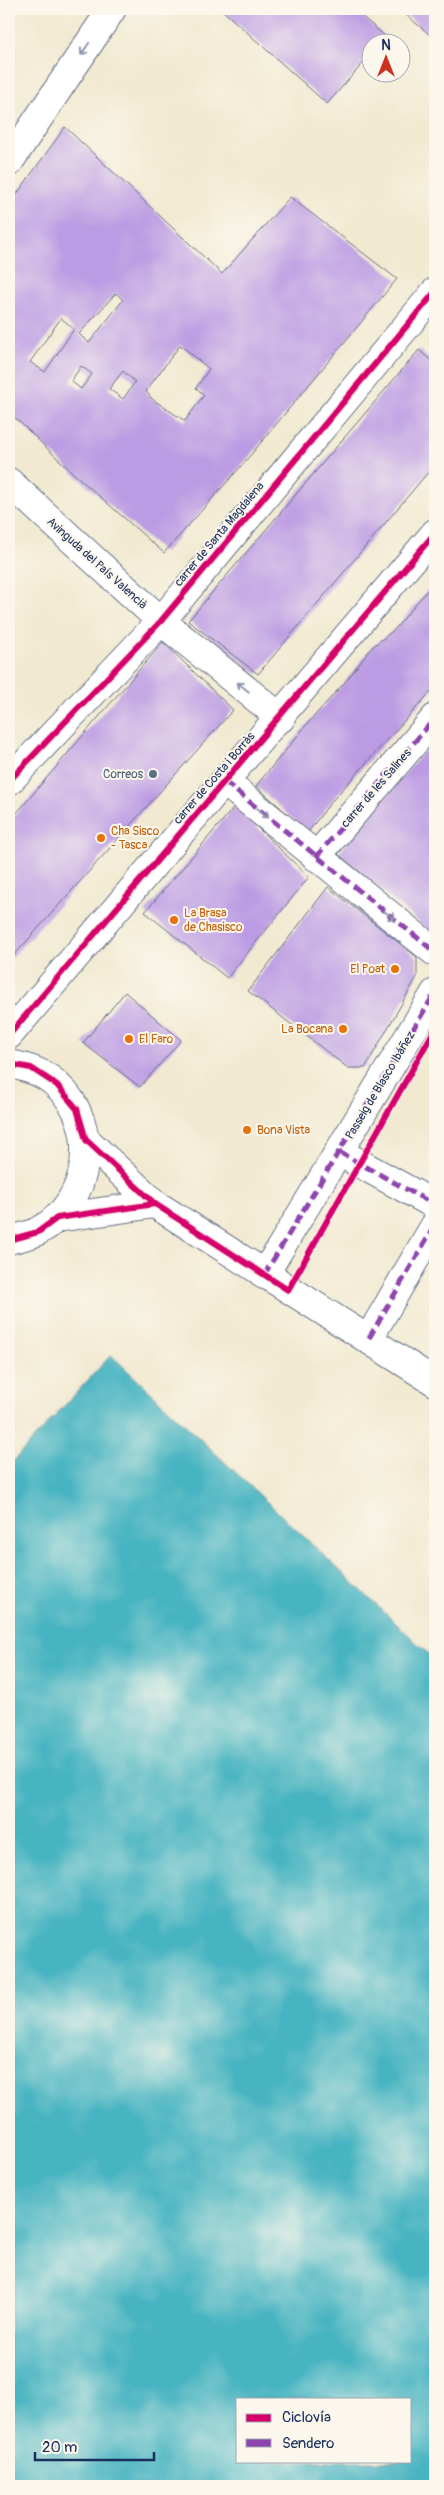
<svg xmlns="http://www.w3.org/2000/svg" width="444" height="2495" font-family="Pangolin,sans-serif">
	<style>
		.water { fill: #46b4c1; stroke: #307290; fill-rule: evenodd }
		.building { fill: #bb9be3; fill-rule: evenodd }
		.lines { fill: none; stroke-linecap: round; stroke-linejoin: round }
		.street-casing { stroke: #667086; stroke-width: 30 }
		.street { stroke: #fff; stroke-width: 28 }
		.quiet { stroke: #8e44ad; stroke-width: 5; stroke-dasharray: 10 5; stroke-linecap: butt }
		.cycleway-casing { stroke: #fbf7ec; stroke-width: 9 }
		.cycleway { stroke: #d6006c; stroke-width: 6 }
		.oneway { stroke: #8d97ae }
		.service-dot { fill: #5c6f8a; stroke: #fbf7ec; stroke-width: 2 }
		.food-dot { fill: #e8710a; stroke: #fbf7ec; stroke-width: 2 }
		.labels { text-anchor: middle; stroke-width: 4; stroke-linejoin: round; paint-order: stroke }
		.street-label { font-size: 12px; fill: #1b2f5e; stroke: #fbf7ec }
		.service-label { font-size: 12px; fill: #4e5e75; stroke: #fbf7ec; text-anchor: end }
		.food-label { font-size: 12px; fill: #c56008; stroke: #fbf7ec; text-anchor: start }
	</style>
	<rect width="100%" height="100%" fill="#fbf7ec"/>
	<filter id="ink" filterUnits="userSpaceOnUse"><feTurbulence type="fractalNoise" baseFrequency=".02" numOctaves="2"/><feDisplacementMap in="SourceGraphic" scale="10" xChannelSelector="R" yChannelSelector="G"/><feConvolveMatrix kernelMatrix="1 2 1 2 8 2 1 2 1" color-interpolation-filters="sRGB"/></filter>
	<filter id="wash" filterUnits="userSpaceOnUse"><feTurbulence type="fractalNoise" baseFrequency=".0096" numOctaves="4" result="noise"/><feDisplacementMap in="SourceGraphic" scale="20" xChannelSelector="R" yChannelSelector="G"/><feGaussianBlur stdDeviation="1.12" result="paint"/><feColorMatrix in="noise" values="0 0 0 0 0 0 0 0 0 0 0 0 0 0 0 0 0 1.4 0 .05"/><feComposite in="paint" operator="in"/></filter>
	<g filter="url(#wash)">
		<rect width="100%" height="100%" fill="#f1e9d0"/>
		<!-- water -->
		<path class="water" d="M111,1355L435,1660V2486H9V1466ZM238,2399H410V2461H238Z"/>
		<g id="blocks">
			<!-- building -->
			<path class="building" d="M221,9H353L385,36L380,42H372V53L327,104Z
				M399,9H435V39Z
				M65,127L222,274L290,197L397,279L243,464L164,553L73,473L9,412V205ZM116,293L123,300L89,343L79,334ZM61,318L74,329L45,372L30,362ZM180,345L209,369L196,388L204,395L185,421L152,399L146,391ZM81,366L92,374L81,389L71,381ZM123,371L135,382L123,399L109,389Z
				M419,350L435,364V464L258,674L188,621Z
				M435,581V687L331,802L308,832L256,786L308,723L345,682L372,647L395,629Z
				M163,642L233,710L9,961V822Z
				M435,738V932L432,933L338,854Z
				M235,806L309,877L227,978L145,912Z
				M328,887L417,957V977L365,1068H348L248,991Z
				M125,992L181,1040L140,1087L83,1043Z"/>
		</g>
	</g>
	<g filter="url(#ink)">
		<use href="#blocks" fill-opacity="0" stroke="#667086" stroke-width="1"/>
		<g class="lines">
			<!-- street casing -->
			<g class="street-casing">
				<path id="street" d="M9,162L112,9
					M9,482L161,621L281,718
					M9,781L161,621L435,292
					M225,782L435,952
					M316,857L435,718
					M9,1035L435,533
					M9,1064C26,1067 44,1072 57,1085C102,1125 91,1204 38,1231C30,1236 18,1237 9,1240
					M86,1140L155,1204L435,1382
					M339,1152L435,1205
					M57,1218L155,1204
					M264,1275L435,993
					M369,1338L435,1225"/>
			</g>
			<!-- street -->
			<use href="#street" class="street"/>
			<!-- quiet -->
			<path class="quiet" d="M225,782L435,952
				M316,857L435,718
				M339,1152L435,1205
				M264,1275L435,993
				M369,1338L435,1225"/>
			<!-- cycleway casing -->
			<g class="cycleway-casing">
				<path id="cycleway" d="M9,781L161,621L435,292
					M9,1035L435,533
					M9,1064L31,1068L57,1085L77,1109L86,1140L155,1204L288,1290L435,1029
					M9,1240L38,1232L57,1218L155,1204"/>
			</g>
			<!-- cycleway -->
			<use href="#cycleway" class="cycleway"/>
		</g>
		<!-- one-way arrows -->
		<defs><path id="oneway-shaft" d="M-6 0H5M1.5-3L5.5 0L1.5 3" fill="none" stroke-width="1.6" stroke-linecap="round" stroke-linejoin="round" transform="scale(1.25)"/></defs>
		<g class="oneway">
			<use href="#oneway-shaft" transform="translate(85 49) rotate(124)"/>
			<use href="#oneway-shaft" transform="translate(243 687) rotate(-141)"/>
			<use href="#oneway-shaft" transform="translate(263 813) rotate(40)"/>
			<use href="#oneway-shaft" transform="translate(389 915) rotate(39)"/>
		</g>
	</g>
	<!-- markers -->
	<circle class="service-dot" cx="153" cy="774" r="5"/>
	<g class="food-dot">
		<circle cx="101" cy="838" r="5"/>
		<circle cx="174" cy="920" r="5"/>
		<circle cx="395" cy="969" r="5"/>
		<circle cx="343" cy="1029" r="5"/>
		<circle cx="129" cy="1039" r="5"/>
		<circle cx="247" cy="1130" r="5"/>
	</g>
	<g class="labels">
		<!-- street labels -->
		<g class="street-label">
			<text transform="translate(219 534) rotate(-50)" y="4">carrer de Santa Magdalena</text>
			<text transform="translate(97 563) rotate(42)" y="4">Avinguda del País Valencià</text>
			<text transform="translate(214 778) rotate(-49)" y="4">carrer de Costa i Borràs</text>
			<text transform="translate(376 788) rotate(-49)" y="4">carrer de les Salines</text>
			<text transform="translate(380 1085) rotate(-59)" y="4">Passeig de Blasco Ibáñez</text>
		</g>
		<!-- service labels -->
		<g class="service-label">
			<text x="143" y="778">Correos</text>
		</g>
		<!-- food labels -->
		<g class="food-label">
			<text x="111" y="835">Cha Sisco<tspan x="111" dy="14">- Tasca</tspan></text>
			<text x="184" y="917">La Brasa<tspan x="184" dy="14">de Chasisco</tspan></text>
			<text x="385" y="973" text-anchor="end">El Poat</text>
			<text x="333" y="1033" text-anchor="end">La Bocana</text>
			<text x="139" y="1043">El Faro</text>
			<text x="257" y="1134">Bona Vista</text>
		</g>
	</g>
	<!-- margin -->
	<rect width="444" height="2495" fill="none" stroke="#fbf7ec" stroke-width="30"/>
	<!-- legend -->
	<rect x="236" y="2398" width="175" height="65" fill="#fbf7ec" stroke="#a1a7b3"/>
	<rect x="246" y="2414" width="25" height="8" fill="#d6006c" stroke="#a1a7b3"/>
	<text x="282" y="2422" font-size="15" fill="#1b2f5e">Ciclovía</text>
	<rect x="246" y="2439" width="25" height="8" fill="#8e44ad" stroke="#a1a7b3"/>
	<text x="282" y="2448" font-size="15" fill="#1b2f5e">Sendero</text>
	<!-- north arrow -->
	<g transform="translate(386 58)"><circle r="24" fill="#fbf7ec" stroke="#a1a7b3"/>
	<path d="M0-4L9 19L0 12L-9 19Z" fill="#c8321e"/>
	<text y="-8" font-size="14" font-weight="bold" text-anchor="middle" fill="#1b2f5e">N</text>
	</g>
	<!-- scale -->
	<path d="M35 2452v8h119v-8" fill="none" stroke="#1b2f5e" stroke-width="2.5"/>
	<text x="42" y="2452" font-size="15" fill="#1b2f5e" stroke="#fbf7ec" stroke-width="4" paint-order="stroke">20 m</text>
</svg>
